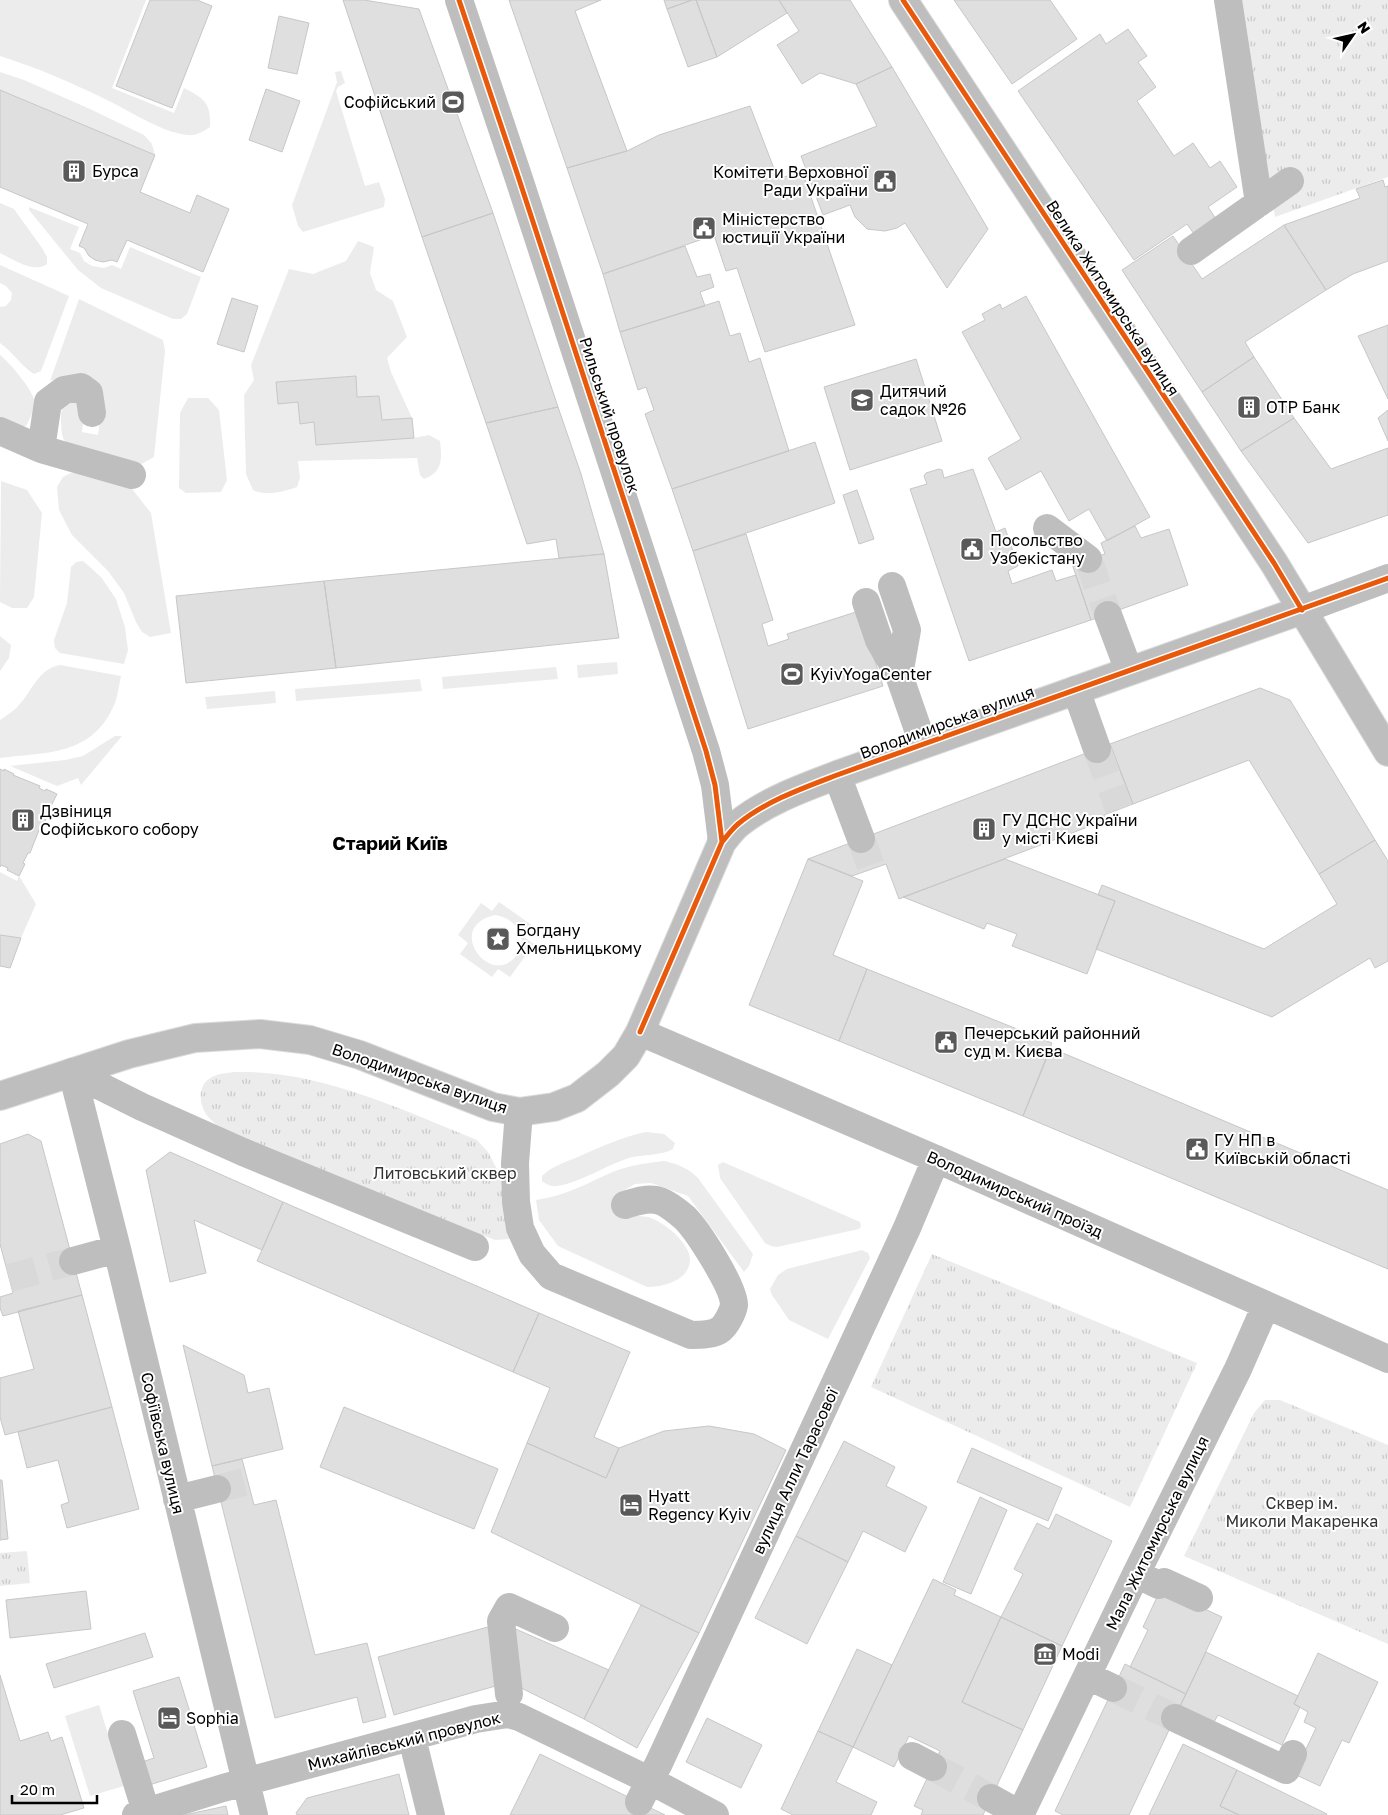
<svg xmlns="http://www.w3.org/2000/svg" width="1388" height="1815" font-family="'Golos Text',sans-serif">
	<style>
		.green { fill: #ececec; fill-rule: evenodd }
		.park { fill: url(#park-tufts) }
		.building { fill: #dfdfdf; stroke: #c7c7c7 }
		.lines { fill: none; stroke-linecap: round; stroke-linejoin: round }
		.minor-tunnel { stroke: #d9d9d9; stroke-width: 28; stroke-dasharray: 28 14; stroke-linecap: butt }
		.major-casing { stroke: #dbdbdb; stroke-width: 30 }
		.minor { stroke: #bebebe; stroke-width: 28 }
		.major { stroke: #bebebe; stroke-width: 28 }
		.cycleway-casing { stroke: #fff; stroke-width: 8 }
		.cycleway { stroke: #e8590c; stroke-width: 5 }
		.labels { text-anchor: middle; stroke-width: 4; stroke-linejoin: round; paint-order: stroke }
		.poi-label { font-size: 16px; fill: #000; stroke: #fff; text-anchor: start }
		.street-label { font-size: 16px; fill: #000; stroke: #fff }
		.park-label { font-size: 16px; fill: #333; stroke: #fff }
		.quarter-label { font-size: 19px; font-weight: bold; fill: #000; stroke: #fff }
	</style>
	<defs>
		<pattern id="park-tufts" width="24" height="20" patternUnits="userSpaceOnUse" patternTransform="scale(1.25)"><rect width="24" height="20" fill="#ececec"/><path d="M3 7l-1-3M5 7V3M7 7l1-3M15 17l-1-3M17 17v-4M19 17l1-3" fill="none" stroke="#c9c9c9"/></pattern>
	</defs>
	<rect width="100%" height="100%" fill="#fff"/>
	<!-- green -->
	<path class="green" d="M0,0H146L112,88L174,113L184,88C205,99 211,103 210,127C200,134 193,137 181,134C157,129 133,113 111,102C75,84 38,68 0,56Z
		M341,71L345,83L338,87L336,91L365,186L379,182L385,199L384,207L303,232L298,226L292,205L337,82L335,72Z
		M0,72L24,80L90,109L144,135L152,144L155,155L0,90Z
		M0,203L14,209L42,248L47,257V264C34,274 13,259 0,253Z
		M29,207L79,227L70,249L80,253L84,261L92,266L104,268L112,265L121,269L130,247L201,277L187,314L181,319H173L101,288L78,270L29,210Z
		M358,241L374,247L370,273L376,290L393,301L407,337L387,358L391,372L412,418L382,420L379,396L357,397L355,376L276,382L278,403L298,402L300,423L314,422L316,445L414,438L429,435L440,441C442,459 443,472 424,479L420,475L417,458L298,461L300,478L297,487C283,492 266,496 253,490L246,474L244,395L254,380L251,365L289,269L313,274L346,261Z
		M0,265L69,296L41,371L34,374C22,367 13,352 0,343V307L6,306L11,300L12,293L6,286L0,283Z
		M79,299L163,340L165,351L154,457L136,467C119,463 72,455 64,440C61,434 61,423 61,417C61,404 69,400 80,397L84,413L82,432L98,435L101,414L81,376H66L50,381Z
		M0,355C9,362 31,388 34,399C35,408 30,419 26,426L18,427L0,419Z
		M188,398H208L219,410L227,480L221,492L186,493L179,488L180,413Z
		M71,473H81L129,485L151,513L171,633L150,637L142,632L136,622L124,593L108,571L72,535L59,510L57,487L63,477Z
		M1,481L27,490L42,513L34,597L27,608H12L0,602Z
		M83,561L101,577L116,599L125,627L128,650L124,664L60,653L55,648L54,640L67,603L71,567L76,562Z
		M0,636L11,645L9,658L0,671Z
		M617,662L618,674L578,678L577,665Z
		M60,665L121,676C119,685 118,694 115,703C93,756 48,752 0,758V720C6,716 14,711 19,705C32,691 38,669 60,665Z
		M556,667L558,679L443,689L442,677Z
		M420,679L422,691L296,701L295,689Z
		M275,691L276,703L207,709L205,697Z
		M115,736H122L81,785L78,778L57,786L10,766L65,760L83,756Z
		M0,872L17,881L19,876L36,904L21,938L0,935Z
		M499,902L533,926L524,937L534,944L510,977L498,969L492,977L460,954L468,943L458,935L481,903L492,911ZM495,915C513,917 529,935 518,953C493,992 442,927 495,915Z
		M646,1132L664,1134L675,1143L673,1149C662,1156 642,1154 629,1158C606,1165 578,1184 556,1186C551,1187 546,1184 542,1181V1176C553,1165 567,1162 580,1156C603,1146 622,1137 646,1132Z
		M664,1161C678,1164 688,1168 698,1178L753,1254L749,1266L744,1272L688,1196L651,1183L635,1184L614,1196L632,1216C637,1216 643,1216 648,1217C663,1221 691,1243 690,1261C688,1281 663,1287 647,1287L558,1246L539,1220L536,1200C566,1196 587,1183 615,1171C631,1165 648,1163 664,1161Z
		M723,1162L860,1222L861,1226L859,1229L777,1247L771,1246L765,1243L720,1178L718,1165Z
		M862,1250L868,1253L870,1258L828,1339L789,1320L772,1295L770,1289L778,1275L787,1269Z
		M99,1705L124,1786L90,1796L65,1716Z"/>
	<!-- park -->
	<path class="park" d="M1240,0H1388V177L1275,217Z
		M235,1072C320,1070 400,1109 477,1140L488,1152L502,1179L504,1205L510,1239L495,1240L224,1130C218,1126 211,1121 206,1114C198,1102 198,1084 212,1077C219,1073 228,1073 235,1072Z
		M932,1254L1197,1363L1130,1507L871,1387Z
		M1265,1400H1280L1388,1445V1644L1184,1556L1254,1413Z
		M27,1551L30,1583L0,1586V1553Z"/>
	<!-- building -->
	<path class="building" d="M150,0H197L212,6L172,108L116,86Z
		M343,0H364L419,9L493,213L422,237Z
		M509,0H601L575,11L627,151L567,168Z
		M664,0H692L667,9Z
		M692,0H696L717,57L688,67L667,9Z
		M696,0H779L787,13L717,57Z
		M779,0H850L892,67L856,84L820,73L802,84L777,45L799,31Z
		M954,0H1050L1077,39L1012,84Z
		M279,16L309,23L297,74L268,68Z
		M1128,29L1147,56L1138,62L1156,87L1137,101L1174,156L1193,143L1210,168L1220,161L1237,187L1208,207L1216,219L1194,234L1187,224L1134,260L1018,91L1100,34L1106,44Z
		M892,67L988,229L947,288L905,223L897,228L885,231L867,229L855,217L850,205L823,215L801,156L877,126L856,84Z
		M266,89L300,101L282,152L249,140Z
		M0,90L155,155L140,192L190,213L197,195L229,209L203,272L127,240L117,262L112,260L103,262L95,260L89,256L84,248L79,246L88,224L0,187Z
		M750,106L778,179L802,171L855,325L765,352L737,268L726,271L714,235L603,274L567,168L627,151L659,135Z
		M1383,180L1385,187L1388,186V261L1353,274L1326,290L1284,225L1360,198L1356,189Z
		M493,213L558,407L486,423L422,237Z
		M1284,225L1326,290L1245,342L1254,357L1202,392L1122,270L1173,236L1202,279Z
		M685,246L697,277L710,274L714,287L700,292L705,306L620,332L603,274Z
		M1026,296L1150,517L1107,541L1089,509L1069,521L1041,471L1006,490L988,458L1021,439L962,332L985,320L982,314L1000,304L1002,309Z
		M232,298L258,306L244,352L217,344Z
		M719,301L730,336L740,333L749,362L760,358L789,451L672,489L645,414L654,410L646,387L638,390L620,332Z
		M1388,325V399L1358,336Z
		M1254,357L1294,418L1241,451L1202,392Z
		M916,359L942,441L850,470L824,387Z
		M356,376L357,397L379,396L382,420L412,418L414,438L316,445L314,422L300,424L298,402L278,404L276,382Z
		M558,407L581,474L604,554L559,558L556,539L527,544L486,423Z
		M1388,410V441L1378,418Z
		M1294,418L1331,469L1388,448V515L1308,543L1241,451Z
		M815,442L835,503L693,551L672,489Z
		M939,469L942,470L944,478L973,469L996,532L1005,528L1018,566L1008,571L1012,584L1052,570L1056,581L1076,575L1091,620L969,661L910,489L927,484L924,476L926,473Z
		M857,490L874,539L859,544L843,495Z
		M1135,526L1141,538L1169,529L1188,585L1091,620L1072,564L1105,554L1101,543Z
		M746,534L773,620L762,624L768,646L789,639L787,634L859,611L883,686L748,729L693,551Z
		M604,554L619,638L336,668L324,581Z
		M324,581L336,668L186,683L176,596Z
		M1260,688L1290,700L1375,840L1319,874L1249,760L1133,804L1110,744Z
		M1110,744L1133,804L1104,815L1106,820L899,899L886,864L852,876L808,859Z
		M0,769L4,771V769L14,774L13,775L40,786L39,788L45,791L46,789L57,794L47,814H48L43,826L41,825L30,853H28L23,863L25,864L19,876L7,870L8,868L1,865L0,867Z
		M1375,840L1388,861V961L1375,968L1370,958L1272,1017L1096,949L1115,901L1098,895L1102,885L1264,949L1337,904L1319,874Z
		M808,859L863,881L833,955L867,969L839,1041L749,1005Z
		M1005,859L1115,901L1087,974L1012,946L1017,934L987,923L984,929L903,897Z
		M0,935L21,938L10,968L0,966Z
		M867,969L1052,1043L1023,1116L839,1041Z
		M1051,1048L1388,1190V1269L1023,1116Z
		M28,1134L41,1141L82,1295L3,1316L0,1308V1297L13,1293L0,1244V1144Z
		M170,1152L283,1202L262,1250L194,1220L206,1273L170,1282L146,1170Z
		M283,1202L539,1313L513,1372L257,1261Z
		M82,1295L112,1407L5,1435L0,1417V1378L34,1369L18,1311Z
		M539,1313L630,1352L594,1437L619,1448L606,1478L527,1443L550,1388L513,1372Z
		M183,1345L244,1375L248,1393L269,1388L283,1449L212,1466Z
		M112,1407L139,1509L67,1528L61,1505L69,1502L58,1460L27,1468L18,1432Z
		M344,1407L498,1469L474,1529L320,1467Z
		M709,1426L754,1434L786,1450L699,1633L491,1532L527,1443L606,1478L619,1448L664,1431Z
		M844,1441L895,1467L886,1486L927,1507L905,1552L863,1531L848,1562L796,1536Z
		M972,1448L1062,1488L1048,1521L957,1482Z
		M242,1459L254,1505L276,1500L315,1655L367,1643L386,1717L363,1723L357,1697L275,1718L212,1466Z
		M0,1480H2L8,1539L0,1540Z
		M980,1497L1007,1510L971,1594L943,1582Z
		M1056,1514L1112,1541L1062,1646L1001,1617L1023,1574L1014,1569L1037,1523L1049,1529Z
		M796,1536L848,1562L807,1644L755,1618Z
		M1167,1576L1196,1605L1222,1617L1186,1694L1130,1667L1148,1630L1143,1627Z
		M933,1579L956,1590L954,1595L1001,1617L962,1702L1023,1730L983,1815H921L923,1810L914,1806L940,1751L909,1736L894,1767L853,1747Z
		M86,1591L91,1629L10,1638L6,1600Z
		M641,1605L699,1633L637,1748L584,1719Z
		M1001,1617L1062,1646L1023,1730L962,1702Z
		M502,1623L609,1670L584,1719L509,1682Z
		M499,1624L506,1683L394,1715L378,1657Z
		M145,1633L153,1657L54,1688L46,1664Z
		M857,1649L892,1665L853,1747L818,1731Z
		M1206,1652L1298,1696L1294,1704L1300,1707L1282,1745L1218,1715L1213,1724L1179,1708Z
		M1318,1653L1378,1682L1349,1743L1342,1740L1320,1786L1294,1774L1316,1728L1304,1722L1308,1712L1294,1704Z
		M1125,1664L1186,1694L1129,1815H1063L1055,1811Z
		M0,1675L20,1741L48,1732L51,1741L62,1737L84,1808L60,1815H0Z
		M179,1677L207,1767L146,1786L139,1763L154,1758L133,1691Z
		M707,1718L762,1745L741,1788L686,1762Z
		M818,1731L853,1747L836,1782L877,1802L871,1815H793L781,1809Z
		M1183,1744L1237,1770L1220,1806L1239,1815H1149Z
		M540,1754L665,1815H510Z
		M1237,1770L1327,1814L1326,1815H1239L1220,1806Z
		M399,1774L409,1815H297L296,1813L307,1798Z
		M226,1806L228,1815H184Z"/>
	<g class="lines">
		<!-- minor-tunnel -->
		<path class="minor-tunnel" d="M1088,559L1108,615
			M1097,749L1119,809
			M861,839L872,869
			M9,1278L73,1261
			M217,1489L248,1481
			M1113,1688L1175,1718
			M933,1767L991,1798"/>
		<!-- major casing -->
		<g class="major-casing">
			<path id="major" d="M903,0L1274,563L1388,752
				M0,1096L129,1054L195,1038L260,1034L310,1040L360,1055L493,1107L519,1112L554,1107L577,1098L608,1074L626,1056L640,1032L722,842C727,836 732,829 738,824C766,801 803,788 837,775L1302,610"/>
		</g>
		<!-- minor -->
		<path class="minor" d="M459,0L518,176L706,751L715,785L722,842
			M1228,0L1259,203
			M1191,251L1290,181
			M0,431L41,449L132,475
			M41,449L48,402L64,390L81,387L89,393L92,413
			M1047,528L1088,559
			M892,586L907,630L899,675
			M866,602L879,640L899,675L923,744
			M1302,610L1388,578
			M1108,615L1129,671
			M1076,690L1097,749
			M837,775L861,839
			M640,1032L936,1159L1388,1359
			M72,1072L117,1249L254,1815
			M72,1072L142,1107L243,1152L475,1247
			M519,1112L515,1163L516,1202L520,1228L532,1254L551,1276L691,1335C700,1335 714,1335 721,1329C726,1325 733,1312 734,1305C734,1287 698,1231 685,1218C678,1212 665,1201 656,1200C645,1198 635,1202 625,1205
			M73,1261L117,1249
			M177,1499L217,1489
			M1136,1574L1159,1585L1164,1582L1199,1598
			M1088,1676L1113,1688
			M509,1694L501,1621L509,1607L555,1628
			M1175,1718L1286,1770L1293,1754
			M122,1734L147,1815
			M412,1738L431,1815
			M912,1756L933,1767
			M991,1798L1020,1814
			M639,1802L659,1763L907,1228L936,1159
			M136,1815L223,1788L476,1719L508,1714L519,1717L651,1781L715,1815
			M1020,1815L1136,1574L1238,1369L1266,1305"/>
		<!-- major -->
		<use href="#major" class="major"/>
		<!-- cycleway casing -->
		<g class="cycleway-casing">
			<path id="cycleway" d="M459,0L518,176L706,751L715,785L722,842
				M903,0L1274,563L1302,610
				M640,1032L722,842C727,836 732,829 738,824C766,801 803,788 837,775L1388,578"/>
		</g>
		<!-- cycleway -->
		<use href="#cycleway" class="cycleway"/>
	</g>
	<!-- icons -->
	<defs>
		<g id="stadium-square" transform="scale(1.25)"><rect x="-9" y="-9" width="18" height="18" rx="4" fill="#595959" stroke="#fff"/><path d="M0-5a6.5 5 0 1 0 0 10a6.5 5 0 1 0 0-10ZM-3.5-1.8h7v3.6h-7Z" fill="#fff"/></g>
		<g id="building-square" transform="scale(1.25)"><rect x="-9" y="-9" width="18" height="18" rx="4" fill="#595959" stroke="#fff"/><path d="M-4-6H4V6H1V3H-1V6H-4ZM-2.5-4.3h1.7v1.8h-1.7ZM.8-4.3h1.7v1.8H.8ZM-2.5-1h1.7V.8h-1.7ZM.8-1h1.7V.8H.8Z" fill="#fff"/></g>
		<g id="civic-square" transform="scale(1.25)"><rect x="-9" y="-9" width="18" height="18" rx="4" fill="#595959" stroke="#fff"/><path d="M-.6-6.5H3V-4.5H.6V-3L4-1V1h2V6H-6V1h2V-1L-.6-3ZM-1.2 2.5V6h2.4V2.5Z" fill="#fff"/></g>
		<g id="school-square" transform="scale(1.25)"><rect x="-9" y="-9" width="18" height="18" rx="4" fill="#595959" stroke="#fff"/><path d="M0-5L7-2L0 1L-7-2ZM-4 1L0 2.5L4 1V4Q0 6-4 4Z" fill="#fff"/></g>
		<g id="sight-square" transform="scale(1.25)"><rect x="-9" y="-9" width="18" height="18" rx="4" fill="#595959" stroke="#fff"/><path d="M0-6L1.8-2.2L6-1.7L2.9 1.2L3.7 5.4L0 3.3L-3.7 5.4L-2.9 1.2L-6-1.7L-1.8-2.2Z" fill="#fff"/></g>
		<g id="hotel-square" transform="scale(1.25)"><rect x="-9" y="-9" width="18" height="18" rx="4" fill="#595959" stroke="#fff"/><path d="M-6-4.5h1.5V1H6V5H4.5V3h-9V5H-6ZM-4 0a1.8 1.8 0 1 1 3.6 0ZM.5 0V-2.5h3Q6-2.5 6 0Z" fill="#fff"/></g>
		<g id="museum-square" transform="scale(1.25)"><rect x="-9" y="-9" width="18" height="18" rx="4" fill="#595959" stroke="#fff"/><path d="M0-6L6-3V-2H-6V-3ZM-5-1h2V3h-2ZM-1-1h2V3h-2ZM3-1h2V3H3ZM-6 4H6V6H-6Z" fill="#fff"/></g>
	</defs>
	<g fill-rule="evenodd">
		<use href="#stadium-square" x="453" y="102"/>
		<use href="#building-square" x="74" y="171"/>
		<use href="#civic-square" x="885" y="181"/>
		<use href="#civic-square" x="704" y="228"/>
		<use href="#school-square" x="862" y="400"/>
		<use href="#building-square" x="1249" y="407"/>
		<use href="#civic-square" x="972" y="549"/>
		<use href="#stadium-square" x="792" y="674"/>
		<use href="#building-square" x="23" y="820"/>
		<use href="#building-square" x="984" y="829"/>
		<use href="#sight-square" x="498" y="939"/>
		<use href="#civic-square" x="946" y="1042"/>
		<use href="#civic-square" x="1197" y="1149"/>
		<use href="#hotel-square" x="631" y="1505"/>
		<use href="#museum-square" x="1045" y="1654"/>
		<use href="#hotel-square" x="169" y="1718"/>
	</g>
	<g class="labels">
		<!-- poi labels -->
		<g class="poi-label">
			<text x="436" y="108" text-anchor="end">Софійський</text>
			<text x="92" y="177">Бурса</text>
			<text x="868" y="178" text-anchor="end">Комітети Верховної<tspan x="868" dy="18">Ради України</tspan></text>
			<text x="722" y="225">Міністерство<tspan x="722" dy="18">юстиції України</tspan></text>
			<text x="880" y="397">Дитячий<tspan x="880" dy="18">садок №26</tspan></text>
			<text x="1266" y="413">OTP Банк</text>
			<text x="990" y="546">Посольство<tspan x="990" dy="18">Узбекістану</tspan></text>
			<text x="810" y="680">KyivYogaCenter</text>
			<text x="40" y="817">Дзвіниця<tspan x="40" dy="18">Софійського собору</tspan></text>
			<text x="1002" y="826">ГУ ДСНС України<tspan x="1002" dy="18">у місті Києві</tspan></text>
			<text x="516" y="936">Богдану<tspan x="516" dy="18">Хмельницькому</tspan></text>
			<text x="964" y="1039">Печерський районний<tspan x="964" dy="18">суд м. Києва</tspan></text>
			<text x="1214" y="1146">ГУ НП в<tspan x="1214" dy="18">Київській області</tspan></text>
			<text x="648" y="1502">Hyatt<tspan x="648" dy="18">Regency Kyiv</tspan></text>
			<text x="1062" y="1660">Modi</text>
			<text x="186" y="1724">Sophia</text>
		</g>
		<!-- street labels -->
		<g class="street-label">
			<text transform="translate(1113 298) rotate(57)" y="6">Велика Житомирська вулиця</text>
			<text transform="translate(610 415) rotate(72)" y="6">Рильський провулок</text>
			<text transform="translate(947 722) rotate(-20)" y="6">Володимирська вулиця</text>
			<text transform="translate(420 1078) rotate(19)" y="6">Володимирська вулиця</text>
			<text transform="translate(1015 1194) rotate(24)" y="6">Володимирський проїзд</text>
			<text transform="translate(163 1443) rotate(77)" y="6">Софіївська вулиця</text>
			<text transform="translate(795 1471) rotate(-65)" y="6">вулиця Алли Тарасової</text>
			<text transform="translate(1157 1533) rotate(-64)" y="6">Мала Житомирська вулиця</text>
			<text transform="translate(404 1741) rotate(-14)" y="6">Михайлівський провулок</text>
		</g>
		<!-- park labels -->
		<g class="park-label">
			<text x="445" y="1179">Литовський сквер</text>
			<text x="1302" y="1509">Сквер ім.<tspan x="1302" dy="18">Миколи Макаренка</tspan></text>
		</g>
		<!-- quarter labels -->
		<g class="quarter-label">
			<text x="390" y="850">Старий Київ</text>
		</g>
	</g>
	<!-- north arrow -->
	<g transform="translate(1353 35) rotate(56)" stroke="#ffffff" stroke-width="4" paint-order="stroke">
	<path d="M0-4L9 19L0 12L-9 19Z" fill="#000000"/>
	<text y="-8" font-size="14" font-weight="bold" text-anchor="middle" fill="#000000">N</text>
	</g>
	<!-- scale -->
	<path d="M12 1795v8h85v-8" fill="none" stroke="#000000" stroke-width="2.5"/>
	<text x="20" y="1795" font-size="15" fill="#000000" stroke="#ffffff" stroke-width="4" paint-order="stroke">20 m</text>
</svg>
